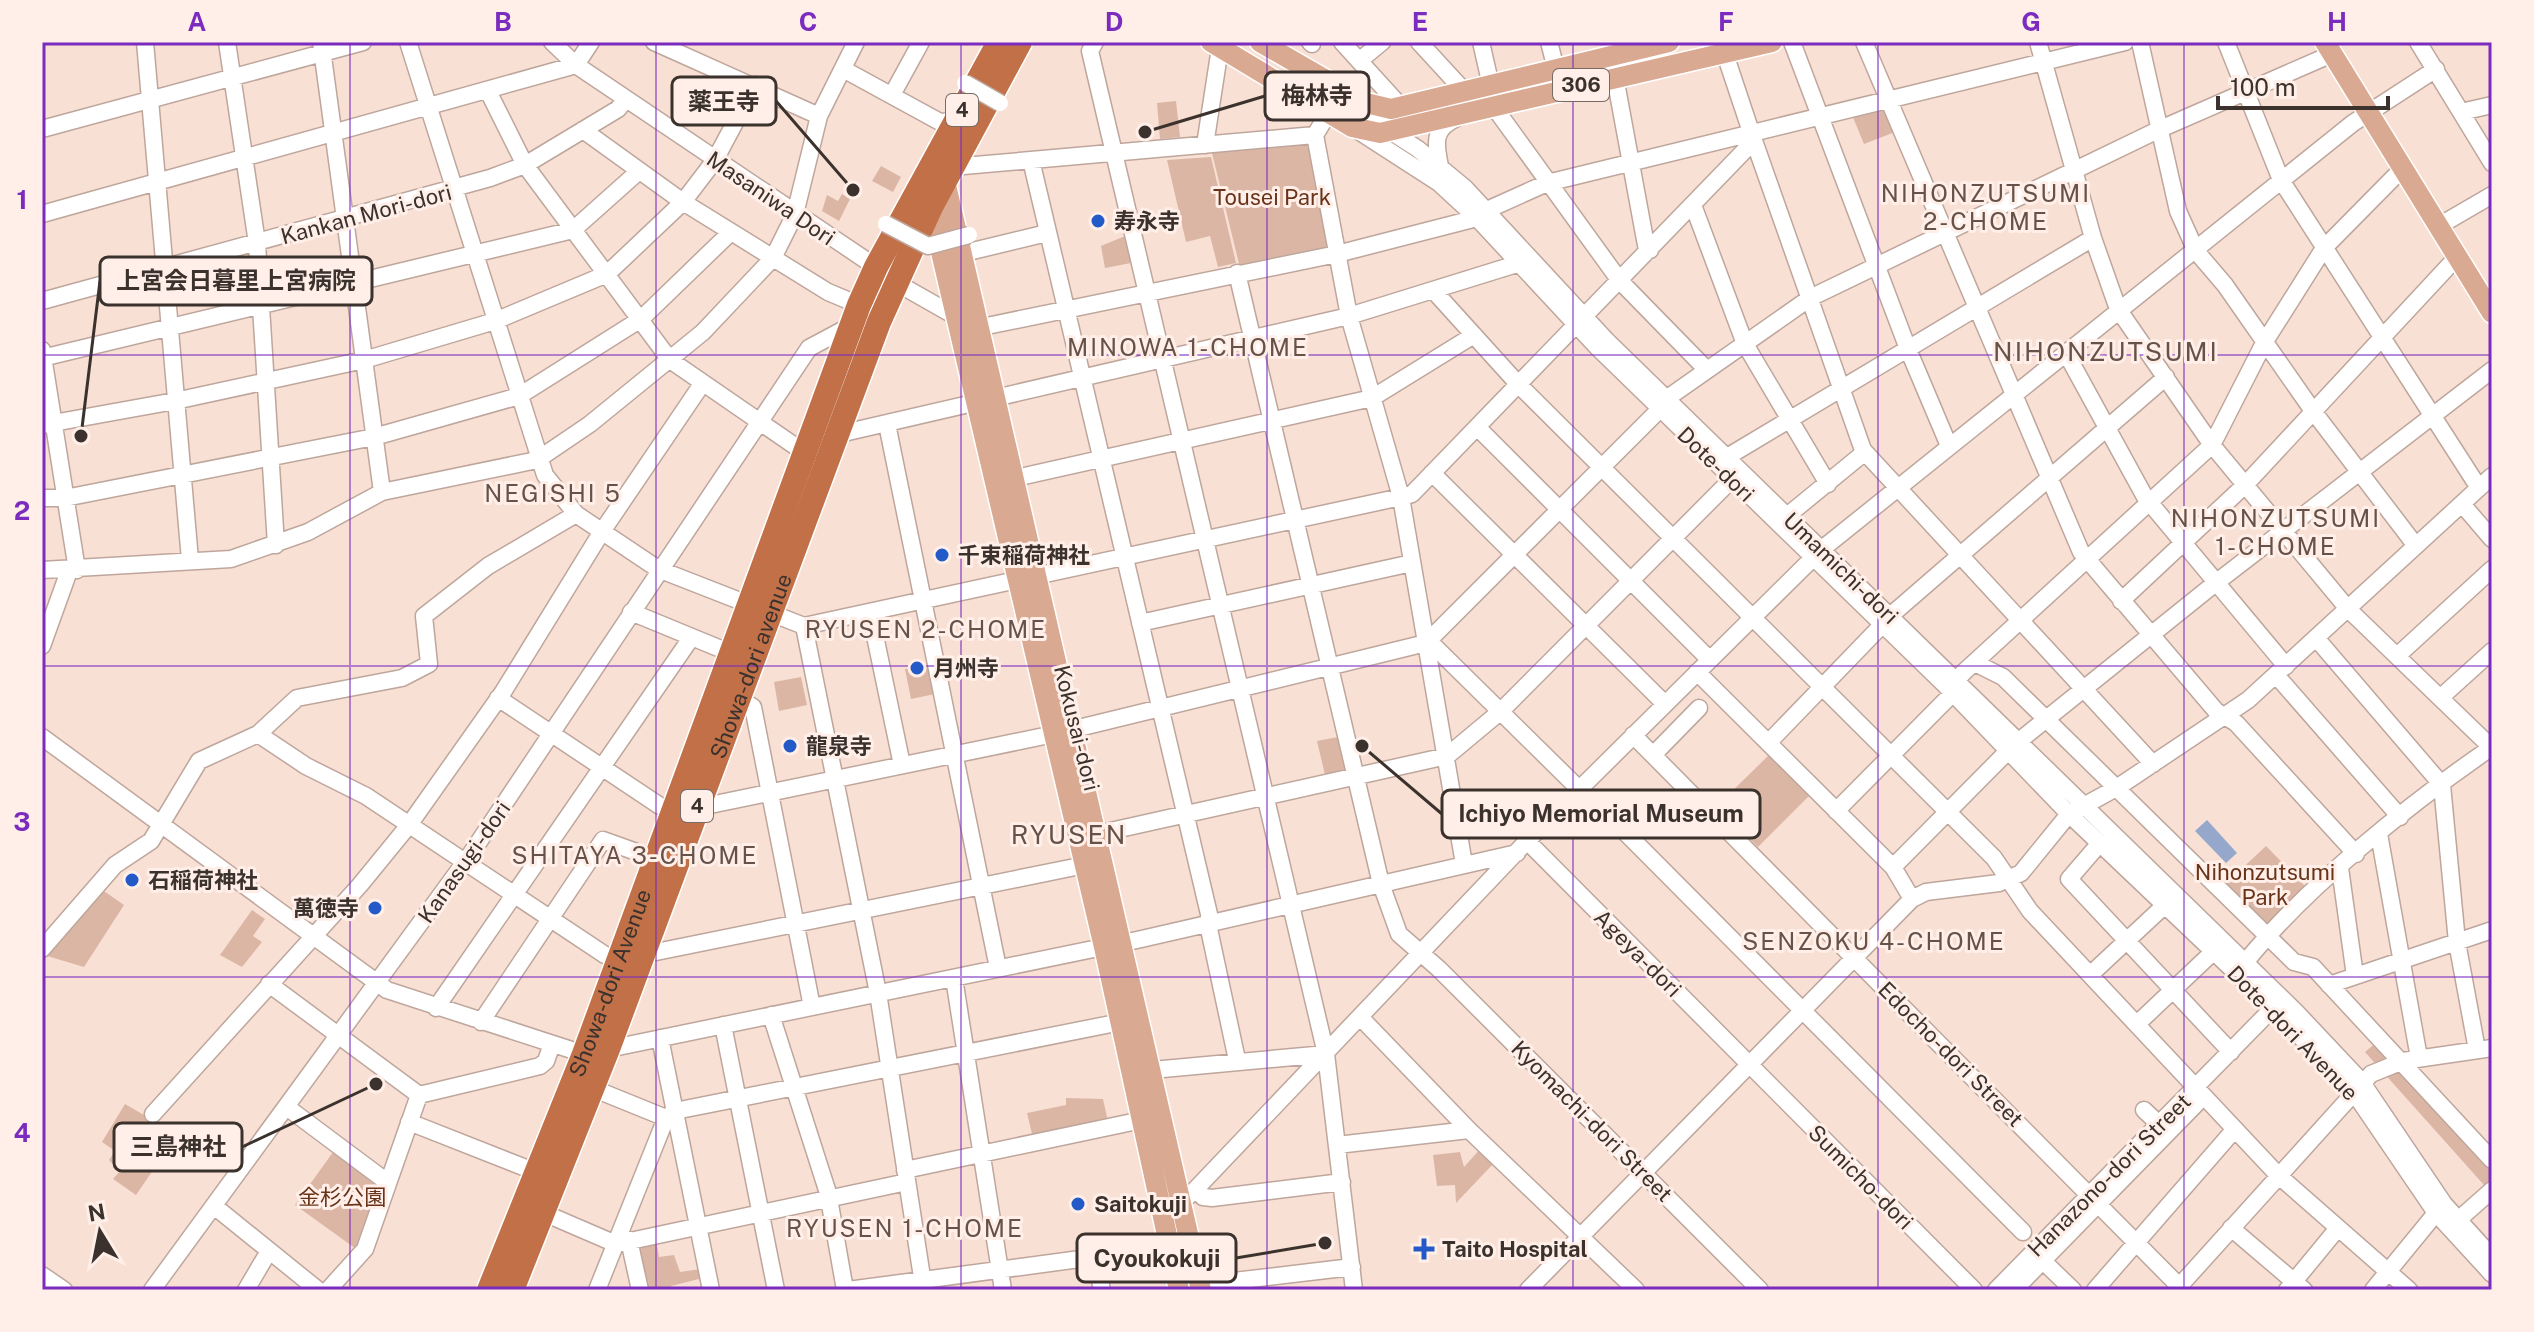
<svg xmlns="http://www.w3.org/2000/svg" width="2534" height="1332" font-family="'Public Sans','Noto Sans JP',sans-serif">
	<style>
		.green { fill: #dcb6a5 }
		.water { fill: #95a8cb }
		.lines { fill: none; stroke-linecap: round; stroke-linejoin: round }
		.minor-casing { stroke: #bea69c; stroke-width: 19 }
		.major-casing { stroke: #fff; stroke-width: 23 }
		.highway-casing { stroke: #fff; stroke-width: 27 }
		.minor { stroke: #fff; stroke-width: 16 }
		.major { stroke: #daa991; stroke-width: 20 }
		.highway { stroke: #c27048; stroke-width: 24 }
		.minor-bridge-casing { stroke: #bea69c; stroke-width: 19; stroke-linecap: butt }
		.minor-bridge { stroke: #fff; stroke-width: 16 }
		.grid { fill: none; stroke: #7b2cbf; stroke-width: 2; stroke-opacity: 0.55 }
		.poi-dot { fill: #235ac7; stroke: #ffefe8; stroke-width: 3 }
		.labels { text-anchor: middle; stroke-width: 6; stroke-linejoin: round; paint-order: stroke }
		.shield { fill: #ffefe8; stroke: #766b65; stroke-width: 2 }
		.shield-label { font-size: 20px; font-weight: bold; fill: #3b322d }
		.park-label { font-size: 22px; fill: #683318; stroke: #ffefe8 }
		.street-label { font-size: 22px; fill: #3b322d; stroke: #ffefe8 }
		.poi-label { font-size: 22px; font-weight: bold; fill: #3b322d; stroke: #ffefe8; text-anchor: start }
		.neighbourhood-label { font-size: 24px; letter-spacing: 2px; fill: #665248; stroke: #ffefe8 }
		.quarter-label { font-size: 26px; letter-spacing: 2px; fill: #665248; stroke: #ffefe8 }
		.leader { fill: none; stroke: #3b322d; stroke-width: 3 }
		.callout-dot { fill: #3b322d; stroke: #ffefe8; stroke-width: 3 }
		.callout { fill: #ffefe8; stroke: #3b322d; stroke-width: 3 }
		.callout-label { font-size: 24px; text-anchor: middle; font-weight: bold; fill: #3b322d }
		.neatline { fill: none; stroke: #7b2cbf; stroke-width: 3 }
		.grid-label { font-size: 26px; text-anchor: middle; font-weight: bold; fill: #7b2cbf }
	</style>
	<rect width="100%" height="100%" fill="#f9e0d4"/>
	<!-- green -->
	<path class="green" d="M1176,101L1180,137L1160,139L1157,103Z
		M1883,107L1895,132L1864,144L1852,115Z
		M1302,144L1312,149L1329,250L1240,268L1212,153Z
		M1211,157L1236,263L1218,267L1210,236L1186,242L1167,160Z
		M881,166L901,177L893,192L872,181Z
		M842,194L850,199L839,221L822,211L827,195L838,201Z
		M1125,236L1131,263L1105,268L1101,246Z
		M930,665L935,694L911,699L905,669Z
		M801,677L807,705L779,711L774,682Z
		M1338,737L1347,774L1326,779L1317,741Z
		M1770,754L1811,794L1758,847L1717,806Z
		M2266,846L2307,888L2267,927L2215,876L2224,866L2234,876Z
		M101,889L124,905L84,967L44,955Z
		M252,910L265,919L253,936L262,942L242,967L220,955Z
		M2377,1042L2492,1168V1194L2365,1052Z
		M1066,1098L1103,1099L1108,1122L1033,1138L1027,1113L1066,1105Z
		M125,1104L149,1118L173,1141L136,1195L113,1179L120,1171L109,1160L115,1151L102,1142Z
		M336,1148L383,1182L359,1251L295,1205Z
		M1481,1148L1495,1162L1456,1203L1455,1185L1437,1186L1433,1155L1460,1152L1464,1167Z
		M656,1239L659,1257L674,1255L680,1272L701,1269L703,1278L671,1286V1290H643L634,1243Z"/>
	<!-- water -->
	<path class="water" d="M2207,820L2237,853L2226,863L2195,831Z"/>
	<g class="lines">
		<!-- minor casing -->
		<g class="minor-casing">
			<path id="minor" d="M145,42L190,560
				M227,42L257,243L276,545
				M321,42L382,492
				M408,42L545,475L576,514L658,569L804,626L1401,497L1412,494L1749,146L1752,135L1721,42
				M552,42L576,65L876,267
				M654,42L819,116
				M1095,42L1090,51L1326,1054L1354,1290
				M1310,42L1312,44
				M1342,42L1402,108L1399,115
				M1419,42L1465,92
				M1481,42L1491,86
				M1549,42L1556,69
				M1792,42L1908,349L1949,446
				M1864,42L2081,552L2216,711L2236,723L2356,854
				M2038,42L2093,238L2118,309L2212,445L2348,609L2492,748
				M2140,42L2178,211L2196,251L2225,285L2313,411L2416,546
				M2226,42L2281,180L2479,488
				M2418,42L2492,163
				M1359,61L1382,42
				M843,69L940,122L956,121
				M1615,77L1646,245L1650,250
				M488,91L525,165L670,360L805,453
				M892,95L921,42
				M1334,95L1418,149L1465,188L1606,340L2296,1012L2361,1081L2444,1204L2492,1257
				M1494,107L1620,281L1707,370
				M2461,112L2492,105
				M42,129L363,42
				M583,130L683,202L828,292L859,305
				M1360,132L1439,183L1477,218L1598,348L1944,684L2069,814L2273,1008L2355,1094L2436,1213L2492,1274
				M1315,135L1349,316L1401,497L1464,864
				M1752,135L1863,450L2153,764
				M1205,145L1220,48
				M1031,160L1209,914V929L1237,1060
				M1440,166C1435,143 1433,128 1457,118
				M952,167L1315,135L1329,112
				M1693,205L1745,344L1828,484
				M1487,210L1547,183L2125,42
				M42,214L576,65L591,42
				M2449,220L2492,195
				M960,254L1047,233
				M1237,273L1381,884L1399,934L1439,969L1760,1290
				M895,282L955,316
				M1433,290L1519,385L1994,858L2030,911L2278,1175L2409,1290
				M42,301L490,178L525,165L618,109L626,99
				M977,328L1337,254L1477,218
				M42,350L77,570
				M2066,353L2145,497L2286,666
				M42,358L573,230L638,172
				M1666,399L1810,298L2158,130L2332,54
				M887,424L998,968
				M42,425L175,401L364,360L495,321L607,274L683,202L715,160L755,85
				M1477,427L1710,660
				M835,435L1349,316L1520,263
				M1727,457L2093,238
				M1432,473L1664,703
				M1011,479L1372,398L1474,335
				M42,498H65L374,437L519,396L641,319L731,232
				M2462,504L2492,539
				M1787,516L1865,452
				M42,570L231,559L308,532L382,492L537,460L590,424L703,332L773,258L795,214L819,116L856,42
				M2121,601L2245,485L2457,257
				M631,612L733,654
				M870,612L902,765
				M1890,616L2166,377
				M1140,623L1412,563
				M804,626L878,993L924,1290
				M2316,638L2442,785L2457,942L2477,1050
				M1426,643L1435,647L1579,789
				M42,646L69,571
				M2397,656L2492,569
				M1975,663L2003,677L2294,962L2313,967L2492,1160
				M1697,672L1893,867L1912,899
				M2276,675L2400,817
				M737,697L753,707L812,1007
				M498,698L660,806L674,811
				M2440,698L2492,651
				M258,734L306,766L366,796L605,955L618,960
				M1633,735L2183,1290
				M42,737L387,990L584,1054L1137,940L1517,853
				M2019,741L2213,585L2492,370
				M1768,743L1882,625
				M1653,755L1699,708
				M699,801L710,805L1054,734L1426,643L1660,409
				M1836,811L1953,693L1956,680L1965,671L2212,445L2264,343L2324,248L2403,168
				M1615,822L2023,1232
				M1097,834L1447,756L1501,711L1732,479
				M2379,834L2419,1058
				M1527,841L1974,1290
				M2100,843L2069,879L2231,1052
				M1893,867L2008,751
				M2340,868L2355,976
				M645,948L656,952L1085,865
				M42,949L115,865L151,841L199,761L258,734L297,698L402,678L429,664L424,616L488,566L576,514
				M2244,964C2304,888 2412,802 2492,747
				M2091,974L2164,906
				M954,978L1003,1290
				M269,984L419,1095
				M2329,985L2492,930
				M436,1008L691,638
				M771,1015L828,1193L845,1290
				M1360,1017L1469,1130L1636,1290
				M481,1022L603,840L656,859
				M2137,1024L2213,952
				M723,1025L776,1290
				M660,1038L711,1290
				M1152,1070L1326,1054
				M592,1088L666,1118
				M419,1095L540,1066L546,1061L552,1044
				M288,1108L387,1182
				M2144,1110L2159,1124
				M153,1114L360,885L409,825L503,692L601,533L702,384
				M409,1122L536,1172
				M1337,1145L1469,1130
				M905,1170L1142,1120
				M1197,1188L1203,1197L1212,1198L1342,1182
				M214,1206L318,1290
				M1172,1209L1192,1193L1527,841L1822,549L2353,123L2436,69
				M544,1213L616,1244L907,1182
				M2458,1220L2492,1190
				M2231,1228L2304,1290
				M629,1240L640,1290
				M1095,1257L1102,1290
				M2043,1261L2073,1290
				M42,1275L64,1290
				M1200,1285L1352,1267
				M152,1290L470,855L809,348L852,325
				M246,1290L269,1251
				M328,1290L365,1249L419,1095
				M597,1290L666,1118L675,1111L1121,1022
				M848,1290L1170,1247
				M1528,1290L1912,899L1926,892L1999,883L2021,873L2069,814L2118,787L2248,700L2492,476
				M1996,1290L2273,1008
				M2014,1290L2198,1102L2196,1088
				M2095,1290L2235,1129
				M2176,1290L2371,1074L2403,1061L2492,1048
				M2287,1290L2338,1228
				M2373,1290L2436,1213"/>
		</g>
		<!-- major casing -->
		<g class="major-casing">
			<path id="major" d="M1211,42L1352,127L1380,133L1772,42
				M1260,42L1366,103L1391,109L1669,42
				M2325,42L2492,313
				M945,181L1201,1290
				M929,201L1104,947L1179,1290"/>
		</g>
		<!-- highway casing -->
		<g class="highway-casing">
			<g id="highway">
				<path id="s1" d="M489,1290L584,1054L859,305L876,267L999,42"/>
				<path id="s2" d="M512,1290L608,1049L879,322L931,207L1020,42"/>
			</g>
		</g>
		<!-- minor -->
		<use href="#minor" class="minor"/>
		<!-- major -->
		<use href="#major" class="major"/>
		<!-- highway -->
		<use href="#highway" class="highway"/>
		<!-- minor-bridge casing -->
		<g class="minor-bridge-casing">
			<path id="minor-bridge" d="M965,83L1000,103
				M886,224L928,246L969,235"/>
		</g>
		<!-- minor-bridge -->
		<use href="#minor-bridge" class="minor-bridge"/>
	</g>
	<!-- grid -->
	<path class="grid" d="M350,42V1290M656,42V1290M961,42V1290M1267,42V1290M1573,42V1290M1878,42V1290M2184,42V1290M42,355H2492M42,666H2492M42,977H2492"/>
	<!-- markers -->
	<g class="poi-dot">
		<circle cx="1098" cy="221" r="8"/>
		<circle cx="942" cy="555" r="8"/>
		<circle cx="917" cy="668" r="8"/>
		<circle cx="790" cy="746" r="8"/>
		<circle cx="132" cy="880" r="8"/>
		<circle cx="375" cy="908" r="8"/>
		<circle cx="1078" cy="1204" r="8"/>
		<path d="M1420 1237h8v8h8v8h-8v8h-8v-8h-8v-8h8z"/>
	</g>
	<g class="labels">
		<!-- shield labels -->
		<g class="shield">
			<rect x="1553" y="69" width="56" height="32" rx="6"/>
			<rect x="946" y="94" width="32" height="32" rx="6"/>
			<rect x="681" y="790" width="32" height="32" rx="6"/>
		</g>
		<g class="shield-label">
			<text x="1581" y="92">306</text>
			<text x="962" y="117">4</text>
			<text x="697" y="813">4</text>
		</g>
		<!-- park labels -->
		<g class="park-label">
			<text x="1272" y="205">Tousei Park</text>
			<text x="2265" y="880">Nihonzutsumi<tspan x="2265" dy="25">Park</tspan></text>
			<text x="342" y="1205">金杉公園</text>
		</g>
		<!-- street labels -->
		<g class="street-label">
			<text transform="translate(771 198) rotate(34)" y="8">Masaniwa Dori</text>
			<text transform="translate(366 214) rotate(-15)" y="8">Kankan Mori-dori</text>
			<text transform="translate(1716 464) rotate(44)" y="8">Dote-dori</text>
			<text transform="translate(1841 568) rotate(44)" y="8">Umamichi-dori</text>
			<text dy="8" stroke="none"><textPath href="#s2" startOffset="668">Showa-dori avenue</textPath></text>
			<text transform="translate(1077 728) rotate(76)" y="8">Kokusai-dori</text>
			<text transform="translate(464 862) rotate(-55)" y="8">Kanasugi-dori</text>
			<text transform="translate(1638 953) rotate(45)" y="8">Ageya-dori</text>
			<text dy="8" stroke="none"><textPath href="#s1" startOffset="330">Showa-dori Avenue</textPath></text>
			<text transform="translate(2293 1033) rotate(46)" y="8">Dote-dori Avenue</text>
			<text transform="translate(1951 1054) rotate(45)" y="8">Edocho-dori Street</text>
			<text transform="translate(1592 1121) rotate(45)" y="8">Kyomachi-dori Street</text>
			<text transform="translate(2109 1175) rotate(-45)" y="8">Hanazono-dori Street</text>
			<text transform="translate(1861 1177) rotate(45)" y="8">Sumicho-dori</text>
		</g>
		<!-- poi labels -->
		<g class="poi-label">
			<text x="1114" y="229">寿永寺</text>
			<text x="958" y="563">千束稲荷神社</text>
			<text x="933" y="676">月州寺</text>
			<text x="806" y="754">龍泉寺</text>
			<text x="148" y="888">石稲荷神社</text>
			<text x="359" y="916" text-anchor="end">萬徳寺</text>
			<text x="1094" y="1212">Saitokuji</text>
			<text x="1442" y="1257">Taito Hospital</text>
		</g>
		<!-- neighbourhood labels -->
		<g class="neighbourhood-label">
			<text x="1986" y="202">NIHONZUTSUMI<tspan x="1986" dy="28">2-CHOME</tspan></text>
			<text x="1188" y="356">MINOWA 1-CHOME</text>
			<text x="553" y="502">NEGISHI 5</text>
			<text x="2276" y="527">NIHONZUTSUMI<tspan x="2276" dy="28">1-CHOME</tspan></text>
			<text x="926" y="638">RYUSEN 2-CHOME</text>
			<text x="635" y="864">SHITAYA 3-CHOME</text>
			<text x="1874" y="950">SENZOKU 4-CHOME</text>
			<text x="905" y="1237">RYUSEN 1-CHOME</text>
		</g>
		<!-- quarter labels -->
		<g class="quarter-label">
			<text x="2106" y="361">NIHONZUTSUMI</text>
			<text x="1069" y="844">RYUSEN</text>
		</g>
	</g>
	<!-- callouts -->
	<path class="leader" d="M1145 132L1265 96M853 190L776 101M81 436L100 281M1362 746L1442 814M376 1084L242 1147M1325 1243L1236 1258"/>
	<g class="callout-dot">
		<circle cx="1145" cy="132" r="8"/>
		<circle cx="853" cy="190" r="8"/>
		<circle cx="81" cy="436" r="8"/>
		<circle cx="1362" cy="746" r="8"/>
		<circle cx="376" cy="1084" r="8"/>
		<circle cx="1325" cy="1243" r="8"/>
	</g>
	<g class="callout">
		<rect x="1265" y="72" width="104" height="48" rx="8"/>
		<rect x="672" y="77" width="104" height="48" rx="8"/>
		<rect x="100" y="257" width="272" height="48" rx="8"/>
		<rect x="1442" y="790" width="318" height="48" rx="8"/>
		<rect x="114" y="1123" width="128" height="48" rx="8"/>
		<rect x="1077" y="1234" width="159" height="48" rx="8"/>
	</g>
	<g class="callout-label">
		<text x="1317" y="104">梅林寺</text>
		<text x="724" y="110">薬王寺</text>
		<text x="236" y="289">上宮会日暮里上宮病院</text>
		<text x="1601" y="822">Ichiyo Memorial Museum</text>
		<text x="178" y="1155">三島神社</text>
		<text x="1157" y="1267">Cyoukokuji</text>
	</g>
	<!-- border -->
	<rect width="2534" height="1332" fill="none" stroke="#ffefe8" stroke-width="88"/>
	<!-- north arrow -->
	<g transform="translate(100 1232) rotate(350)" stroke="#ffefe8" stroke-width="6" paint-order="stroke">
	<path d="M0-6L14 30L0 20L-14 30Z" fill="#3b322d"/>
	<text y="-12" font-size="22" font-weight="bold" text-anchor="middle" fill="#3b322d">N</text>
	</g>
	<!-- scale -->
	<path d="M2218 96v12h170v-12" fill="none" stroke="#3b322d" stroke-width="4"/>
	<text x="2230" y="96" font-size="24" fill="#3b322d" stroke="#ffefe8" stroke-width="6" paint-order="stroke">100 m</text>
	<rect x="44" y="44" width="2446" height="1244" class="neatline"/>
	<g class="grid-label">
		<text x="197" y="31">A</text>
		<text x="503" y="31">B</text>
		<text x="808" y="31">C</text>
		<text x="1114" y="31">D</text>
		<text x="1420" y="31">E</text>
		<text x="1726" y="31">F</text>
		<text x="2031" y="31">G</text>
		<text x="2337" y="31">H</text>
		<text x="22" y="209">1</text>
		<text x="22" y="520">2</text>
		<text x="22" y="831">3</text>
		<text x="22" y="1142">4</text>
	</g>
</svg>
